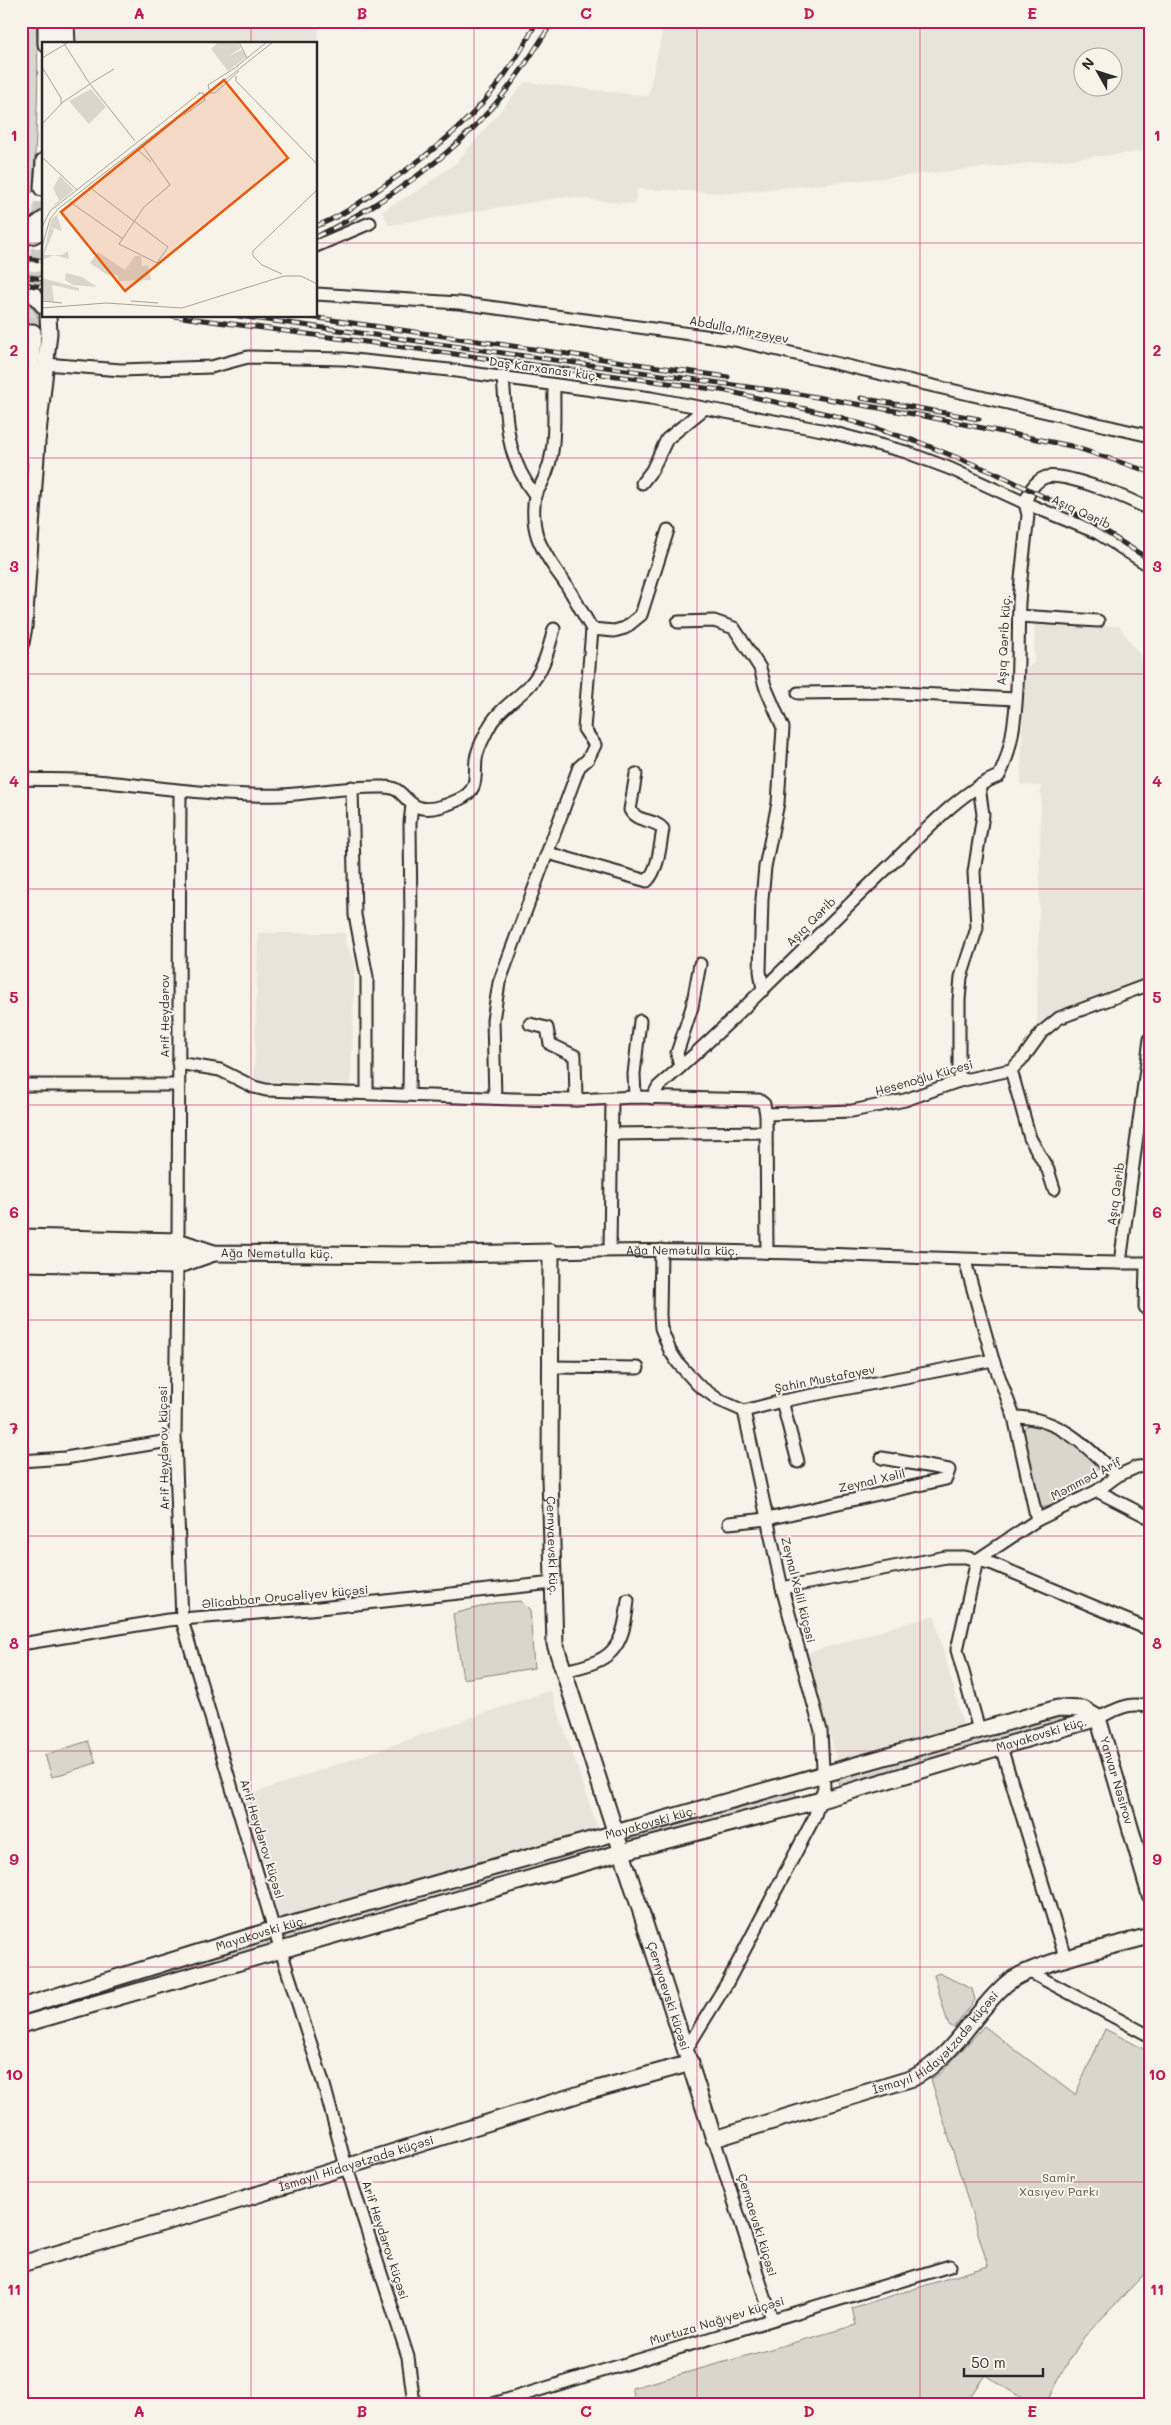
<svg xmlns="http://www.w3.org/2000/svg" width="1171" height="2425" font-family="Mali,sans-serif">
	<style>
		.built { fill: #e8e4da; fill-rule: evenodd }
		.green { fill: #dad6cc; stroke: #82807c }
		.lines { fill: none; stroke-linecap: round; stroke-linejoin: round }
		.secondary-tunnel { stroke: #cecbc2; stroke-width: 15; stroke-dasharray: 15 8; stroke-linecap: butt }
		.street-casing { stroke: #2b2b2b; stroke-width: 15 }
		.secondary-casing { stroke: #2b2b2b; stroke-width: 19 }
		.street { stroke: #f7f3e8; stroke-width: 11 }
		.secondary { stroke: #f7f3e8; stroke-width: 15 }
		.rail-casing { stroke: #2b2b2b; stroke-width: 5 }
		.rail { stroke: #f7f3e8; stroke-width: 3; stroke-dasharray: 9; stroke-linecap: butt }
		.grid { fill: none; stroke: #c2185b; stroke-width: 1; stroke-opacity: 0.55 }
		.labels { text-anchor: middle; stroke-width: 4; stroke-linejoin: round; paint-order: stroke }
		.street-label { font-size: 12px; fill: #2b2b2b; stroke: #f7f3e8 }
		.park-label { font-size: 12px; fill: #575653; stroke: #f7f3e8 }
		.inset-road { fill: none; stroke: #a5a39c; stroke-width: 1 }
		.view { fill: #e8590c; fill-opacity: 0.15; stroke: #e8590c; stroke-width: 2.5 }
		.inset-edge { fill: none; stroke: #2b2b2b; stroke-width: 2.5 }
		.neatline { fill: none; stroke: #c2185b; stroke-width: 2 }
		.grid-label { font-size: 16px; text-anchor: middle; font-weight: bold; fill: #c2185b }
	</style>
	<rect width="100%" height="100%" fill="#f7f3e8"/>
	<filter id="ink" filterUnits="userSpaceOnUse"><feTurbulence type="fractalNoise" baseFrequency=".02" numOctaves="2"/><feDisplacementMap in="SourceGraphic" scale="10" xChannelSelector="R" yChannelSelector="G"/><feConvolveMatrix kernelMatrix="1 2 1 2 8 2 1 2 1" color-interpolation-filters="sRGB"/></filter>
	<g filter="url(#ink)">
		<!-- built -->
		<path class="built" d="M77,21H319L316,66V44H77Z
			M665,21H1150V151L731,193L638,189L634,204L565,197L389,225L382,211L422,188L457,162L525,82L648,96ZM1084,58H1114V88H1084Z
			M1035,624L1119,626L1150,669V979L1056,1014L1037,1027L1041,786L1021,785L1024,669L1034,664Z
			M258,933H345V942L355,962L351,1084L254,1081Z
			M934,1615L964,1728L838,1764L807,1653Z
			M551,1690L598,1829L280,1920L243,1797Z"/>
		<!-- green -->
		<path class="green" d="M22,21H36C40,78 36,135 33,192H21Z
			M25,300L37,314L39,331L25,330L21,382V327Z
			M1032,1422L1083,1448L1100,1466C1085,1486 1064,1510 1037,1507L1021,1431Z
			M521,1601L530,1610L534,1668L463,1679L453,1614L495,1603Z
			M1062,1712L1065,1723L840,1788L837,1777Z
			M88,1741L96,1763L52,1777L45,1755Z
			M794,1789L797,1800L624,1846L621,1836Z
			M599,1844L602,1854L287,1943L284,1931Z
			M266,1937L269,1947L21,2021V2011Z
			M939,1973L972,1989L975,2000L954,2028L948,2024L934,1975Z
			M984,2026L1075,2095L1105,2029L1150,2052V2268L1084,2337L1061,2374L1047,2404H1031L985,2375L965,2404H636L632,2388L856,2325L852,2308L988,2266L931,2079L941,2073Z"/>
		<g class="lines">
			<!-- secondary-tunnel -->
			<path class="secondary-tunnel" d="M33,332L42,188"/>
			<!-- street casing -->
			<g class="street-casing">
				<g id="street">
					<path d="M68,21L69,44"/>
					<path d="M21,239L34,237L44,232"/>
					<path d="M316,246L370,223"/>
					<path d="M316,294L459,303L735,340L1150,436"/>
					<path d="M45,364L121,370L211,367L248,357L344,359L449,370L651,398L827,431L906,452L951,469L1025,503L1098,533L1150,566"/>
					<path d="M503,378C507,424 506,458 535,495C530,530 539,546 558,573C571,590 581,611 592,629"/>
					<path d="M642,483L652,470L667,439L704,409"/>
					<path d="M535,495C559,459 553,427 554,385"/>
					<path d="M1025,503C1029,492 1034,481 1046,477C1066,472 1131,499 1150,510"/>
					<path d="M1019,616L1098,621"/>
					<path d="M678,622L714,621L734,628L760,668L765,686L783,728L778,803L765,867L762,899L760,971L763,990"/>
					<path d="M798,693L880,692L1015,699"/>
					<path d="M21,779C46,780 72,779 97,781C158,787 220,797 282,795C316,793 349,786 384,787C399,787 401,795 411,803C423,814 445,806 458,800C480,790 474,777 476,759C477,750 483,739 487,731C496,711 513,702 528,687C544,671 548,650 554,629"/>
					<path d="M352,787L355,915L367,977V1092"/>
					<path d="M548,853L647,881C659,869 660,845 663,829C654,818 637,823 630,810L636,774"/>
					<path d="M530,1024L547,1028L550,1044L575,1056L576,1100"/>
					<path d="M178,1063L220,1070L254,1087L266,1090L513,1099L576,1100L635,1097L759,1100L764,1104L766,1114L767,1252"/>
					<path d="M680,1067L677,1053L692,1007L700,964"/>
					<path d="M1011,1070L1030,1138L1048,1170L1054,1189"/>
					<path d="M959,1081V1000L961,977L977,928L974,872L983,815L979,786"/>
					<path d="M21,1085H178"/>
					<path d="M409,1094L411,923L410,823L412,805"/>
					<path d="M635,1097L634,1074L640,1021"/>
					<path d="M495,1098L493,1020L499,983L579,767L588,759L595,745L584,729L592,629L614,631L625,628L641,615L668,530"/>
					<path d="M652,1098L658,1087C737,1018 810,942 885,870C916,841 960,790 999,776C1022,732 1017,654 1019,603C1021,573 1025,544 1028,515L1025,503"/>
					<path d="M766,1114L852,1111L905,1100L959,1081L1011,1070L1024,1057L1042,1032L1059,1018L1150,984"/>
					<path d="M611,1134L766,1132"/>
					<path d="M178,1241L180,791"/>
					<path d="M610,1250L612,1098"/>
					<path d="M661,1250L660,1315L661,1328L670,1351L678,1363L698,1385L719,1400L744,1411L782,1401L993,1360"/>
					<path id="s1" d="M551,1252C750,1245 950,1263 1150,1263"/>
					<path d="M965,1261L993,1360L1014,1417L1037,1520"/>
					<path d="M1120,1263L1150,1039"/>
					<path d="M1146,1263L1145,1307L1150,1314"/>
					<path d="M177,1266L175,1440L182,1620L272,1923L324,2085L344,2159L408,2357L414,2404"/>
					<path d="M551,1367L638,1368"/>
					<path d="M782,1401L798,1462"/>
					<path d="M1014,1417C1059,1417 1087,1446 1117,1476"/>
					<path d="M21,1461L65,1458L175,1440"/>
					<path d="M1097,1491L1150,1518"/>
					<path d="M729,1523L767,1519L946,1479L949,1470L882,1458"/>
					<path d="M977,1560L1037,1520L1097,1491L1117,1476L1137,1467L1150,1466"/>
					<path d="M977,1560L957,1650L979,1730"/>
					<path d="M782,1588L946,1557H965L993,1564L1150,1630"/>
					<path d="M21,1644L168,1620L310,1609L553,1583"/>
					<path d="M563,1671C612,1661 623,1651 628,1600"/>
					<path d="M1098,1718C1115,1710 1131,1700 1150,1708"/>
					<path d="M1001,1747L1066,1960"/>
					<path d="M1028,1971L1150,2036"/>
					<path d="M687,2048L727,1983L814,1818L824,1788L821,1731L782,1588L744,1411"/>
					<path d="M714,2139L772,2319"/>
					<path d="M493,2404L950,2266"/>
				</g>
			</g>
			<!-- secondary casing -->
			<g class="secondary-casing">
				<g id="secondary">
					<path d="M46,21V44"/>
					<path d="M60,21V44"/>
					<path d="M42,188L44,161"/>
					<path d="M21,230L35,226L44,219"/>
					<path d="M21,289L33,294L44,306"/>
					<path d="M26,455L33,332"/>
					<path d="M21,643L24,627L37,442L49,333L48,316"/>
					<path id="s2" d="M21,1237L178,1241L214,1253L404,1255L551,1252L550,1478L555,1644L714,2139L913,2078C955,2056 972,2014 1006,1984C1028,1964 1117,1945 1150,1936"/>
					<path d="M21,1251L200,1253"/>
					<path d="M21,1263L177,1266L214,1253"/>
					<path id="s3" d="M1098,1718L1150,1895"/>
					<path id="s4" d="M21,2007L275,1929L1058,1708L1083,1709L1098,1718"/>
					<path id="s5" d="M21,2025L622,1852L821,1800L1098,1718"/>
					<path id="s6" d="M21,2264L214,2208L583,2093L691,2063"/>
				</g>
			</g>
			<!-- street -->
			<use href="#street" class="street"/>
			<!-- secondary -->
			<use href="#secondary" class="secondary"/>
			<!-- rail casing -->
			<g class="rail-casing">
				<path id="rail" d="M316,226C339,218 359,203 379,189C450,141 498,99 537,21
					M316,237C382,204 443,164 491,109C515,82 534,51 553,21
					M21,257L44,261
					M21,276L44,279
					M21,284L44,287
					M174,316L727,391L836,416L921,443L995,473L1067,508L1150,560
					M238,316L799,394L919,415L1071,446L1150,472
					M304,316L728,377
					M861,398L979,419
					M1148,2404L1150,2402"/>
			</g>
			<!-- rail -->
			<use href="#rail" class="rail"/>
		</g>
	</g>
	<!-- grid -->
	<path class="grid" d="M251,21V44M474,21V2404M697,21V2404M920,21V2404M21,243H44M316,243H1150M251,316V2404M21,458H1150M21,674H1150M21,889H1150M21,1105H1150M21,1320H1150M21,1536H1150M21,1751H1150M21,1967H1150M21,2182H1150"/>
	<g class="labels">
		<!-- street labels -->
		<g class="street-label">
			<text transform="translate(739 330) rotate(11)" y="4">Abdulla Mirzəyev</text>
			<text transform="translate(544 369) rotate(8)" y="4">Daş Karxanası küç.</text>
			<text transform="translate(1081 512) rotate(25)" y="4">Aşıq Qərib</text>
			<text transform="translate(1004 640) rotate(-87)" y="4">Aşıq Qərib küç.</text>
			<text transform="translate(811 922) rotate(-45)" y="4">Aşıq Qərib</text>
			<text transform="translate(165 1016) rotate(-90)" y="4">Arif Heydərov</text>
			<text transform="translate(924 1078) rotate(-16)" y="4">Hesenoğlu Küçesi</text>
			<text transform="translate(1116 1194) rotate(-82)" y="4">Aşıq Qərib</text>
			<text dy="4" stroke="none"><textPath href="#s1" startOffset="131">Ağa Nemətulla küç.</textPath></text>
			<text dy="4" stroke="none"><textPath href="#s2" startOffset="258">Ağa Nemətulla küç.</textPath></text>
			<text transform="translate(825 1379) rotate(-11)" y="4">Şahin Mustafayev</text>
			<text transform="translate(164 1448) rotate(-91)" y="4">Arif Heydərov küçəsi</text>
			<text transform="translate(1086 1479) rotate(-28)" y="4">Məmməd Arif</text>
			<text transform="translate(872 1481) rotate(-13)" y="4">Zeynal Xəlil</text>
			<text dy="4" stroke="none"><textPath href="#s2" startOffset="826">Çernyaevski küç.</textPath></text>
			<text transform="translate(798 1590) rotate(76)" y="4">Zeynal Xəlil küçəsi</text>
			<text transform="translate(285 1597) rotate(-5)" y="4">Əlicabbar Orucəliyev küçəsi</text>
			<text dy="4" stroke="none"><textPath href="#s5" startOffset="1061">Mayakovski küç.</textPath></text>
			<text dy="4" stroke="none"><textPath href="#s3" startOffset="65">Yanvar Nəsirov</textPath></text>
			<text dy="4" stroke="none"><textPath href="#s4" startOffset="656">Mayakovski küç.</textPath></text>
			<text transform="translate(262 1839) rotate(73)" y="4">Arif Heydərov küçəsi</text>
			<text dy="4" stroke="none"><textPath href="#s4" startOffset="251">Mayakovski küç.</textPath></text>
			<text dy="4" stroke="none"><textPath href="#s2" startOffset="1294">Çernyaevski küçəsi</textPath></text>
			<text dy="4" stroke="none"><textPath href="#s2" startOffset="1691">İsmayıl Hidayətzadə küçəsi</textPath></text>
			<text dy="4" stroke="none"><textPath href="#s6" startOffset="350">İsmayıl Hidayətzadə küçəsi</textPath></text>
			<text transform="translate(757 2225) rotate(73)" y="4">Çernaevski küçəsi</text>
			<text transform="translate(385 2240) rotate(72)" y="4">Arif Heydərov küçəsi</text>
			<text transform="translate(717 2321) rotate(-17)" y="4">Murtuza Nağıyev küçəsi</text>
		</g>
		<!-- park labels -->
		<g class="park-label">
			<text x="1059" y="2182">Samir<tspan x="1059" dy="14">Xasıyev Parkı</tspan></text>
		</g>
	</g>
	<!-- overview -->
	<g transform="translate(42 42)">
		<rect width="275" height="275" fill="#f7f3e8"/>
		<path d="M176,0H195L199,6L187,14L200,8L204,15L186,29L169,7ZM49,47L64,65L47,82L27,59ZM18,134L32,148L5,170L17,158L11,146ZM20,167L15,173L20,189L8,185L12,188L2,213H20L26,209L27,217L12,213L0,218L9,178ZM56,210L83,228L93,214H99L100,224L106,223L109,238L77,239L76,233H66L48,221ZM24,231L40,235L55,245L31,243L23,238ZM0,236L37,246V249L10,243L12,260L0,258Z" fill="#dad6cc"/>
		<path class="inset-road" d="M197,0L205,16M0,16L27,0M195,24L225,0M196,24L166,43L168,51H173L197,29M0,25L19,56V62M194,34V39L275,122M49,41L72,27M48,42L93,99M168,50L231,0M142,73L163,58L161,51H156M0,82L21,60L48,42L21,0M100,103L128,143L102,165L77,202L115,221L126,205M95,107L109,120M0,115L35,148M47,145L126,205M28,160L81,197M0,185L8,169L158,51M0,205L8,177L16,167L162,54M240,232L220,223L211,214V209L275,148M0,259L20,261M89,259L116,261M0,266L64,261L140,266L242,234H259L275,242"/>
		<path class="view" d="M182,38L246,116L83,249L19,170Z"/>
		<rect width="275" height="275" class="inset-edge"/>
	</g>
	<!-- margin -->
	<rect width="1171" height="2425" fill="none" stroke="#f7f3e8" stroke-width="55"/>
	<!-- north arrow -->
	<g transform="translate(1098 72) rotate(309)"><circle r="24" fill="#f7f3e8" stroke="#a5a39c"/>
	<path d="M0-4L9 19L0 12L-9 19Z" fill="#2b2b2b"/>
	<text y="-8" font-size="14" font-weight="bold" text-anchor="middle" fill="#2b2b2b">N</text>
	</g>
	<!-- scale -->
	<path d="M964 2368v8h79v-8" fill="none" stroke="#2b2b2b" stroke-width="2.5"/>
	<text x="971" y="2368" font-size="15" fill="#2b2b2b" stroke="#f7f3e8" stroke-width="4" paint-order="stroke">50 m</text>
	<rect x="28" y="28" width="1116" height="2370" class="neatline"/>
	<g class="grid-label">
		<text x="139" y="19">A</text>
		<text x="362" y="19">B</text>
		<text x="586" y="19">C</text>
		<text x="809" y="19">D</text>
		<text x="1032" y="19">E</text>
		<text x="14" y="141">1</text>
		<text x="1157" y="141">1</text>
		<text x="14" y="356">2</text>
		<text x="1157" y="356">2</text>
		<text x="14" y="572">3</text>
		<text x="1157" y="572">3</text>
		<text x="14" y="787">4</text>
		<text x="1157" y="787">4</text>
		<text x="14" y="1003">5</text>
		<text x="1157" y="1003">5</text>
		<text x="14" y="1218">6</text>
		<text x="1157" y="1218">6</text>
		<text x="14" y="1434">7</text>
		<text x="1157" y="1434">7</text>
		<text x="14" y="1649">8</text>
		<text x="1157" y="1649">8</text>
		<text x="14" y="1865">9</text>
		<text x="1157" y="1865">9</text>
		<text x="14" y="2080">10</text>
		<text x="1157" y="2080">10</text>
		<text x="14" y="2295">11</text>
		<text x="1157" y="2295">11</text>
		<text x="139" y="2417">A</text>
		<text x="362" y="2417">B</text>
		<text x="586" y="2417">C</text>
		<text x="809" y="2417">D</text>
		<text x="1032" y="2417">E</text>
	</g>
</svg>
